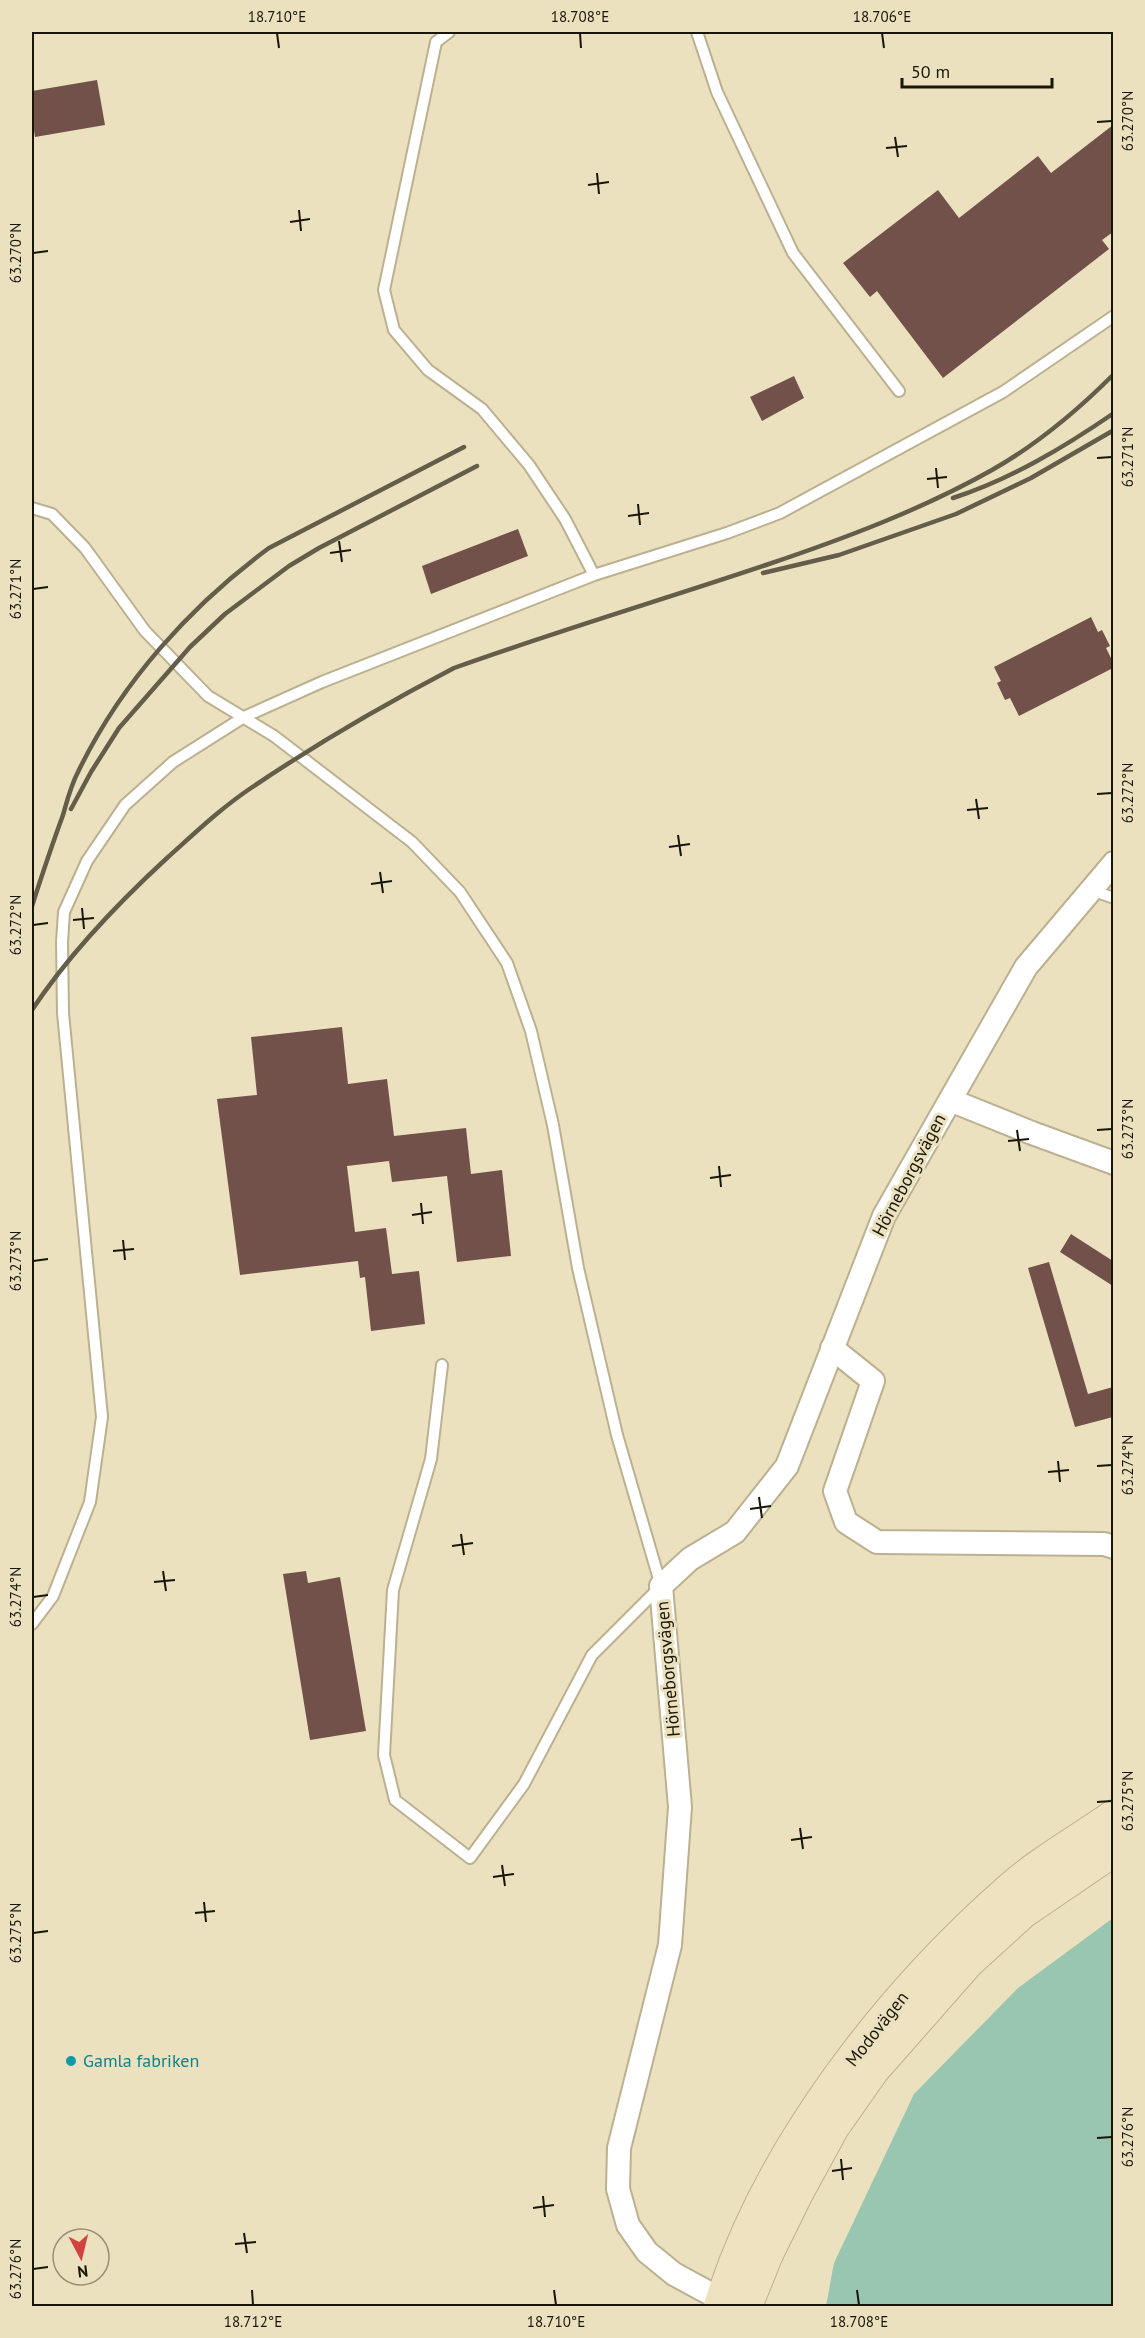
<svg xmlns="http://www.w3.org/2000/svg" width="1145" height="2338" font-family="'PT Sans',sans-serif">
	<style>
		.green { fill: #98c6b0 }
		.building { fill: #72514a }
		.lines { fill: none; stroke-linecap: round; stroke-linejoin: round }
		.service-casing { stroke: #bbb190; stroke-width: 14 }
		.minor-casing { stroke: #bbb190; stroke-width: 26 }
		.secondary-casing { stroke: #bbb190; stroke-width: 34 }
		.service { stroke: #fff; stroke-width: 10 }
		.minor { stroke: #fff; stroke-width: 22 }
		.secondary { stroke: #eee2c1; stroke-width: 32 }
		.rail { stroke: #635d49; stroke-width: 4.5 }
		.ticks { fill: none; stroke: #191609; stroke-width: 2 }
		.culture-dot { fill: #0f9aa8; stroke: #ebe1bf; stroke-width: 2 }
		.labels { text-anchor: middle; stroke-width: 6; stroke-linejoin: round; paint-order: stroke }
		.street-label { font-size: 18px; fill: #191609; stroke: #ebe1bf }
		.culture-label { font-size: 18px; fill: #0d838f; stroke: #ebe1bf; text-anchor: start }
		.neatline { fill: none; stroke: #191609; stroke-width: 2 }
		.ticks-label { font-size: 15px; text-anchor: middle; fill: #191609 }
	</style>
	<rect width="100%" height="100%" fill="#ebe1bf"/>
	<!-- green -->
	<path class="green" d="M1113,1918V2306H826L834,2263L914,2094L1018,1988Z"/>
	<!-- building -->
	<path class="building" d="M97,80L105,125L35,137L32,117V91Z
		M1113,125V232L1102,240L1109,249L943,378L877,291L870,297L843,263L938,190L959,218L1038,156L1051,173Z
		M794,376L804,398L762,421L750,397Z
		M518,529L528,556L431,594L422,566Z
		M1091,617L1098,632L1102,630L1110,646L1106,648L1113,662V668L1019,716L1010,698L1005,700L997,683L1001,681L994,667Z
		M342,1027L348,1084L387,1079L394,1136L466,1128L471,1174L502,1170L511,1256L457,1262L447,1176L392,1182L389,1161L347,1166L355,1232L386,1228L392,1274L419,1271L425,1324L371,1331L365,1277L360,1278L358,1261L240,1275L217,1099L257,1095L251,1037Z
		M1071,1234L1113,1261V1286L1060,1252Z
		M1049,1262L1088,1394L1113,1387V1417L1075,1427L1028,1268Z
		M306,1571L308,1583L340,1577L366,1731L310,1740L283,1574Z"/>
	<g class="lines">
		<!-- service casing -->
		<g class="service-casing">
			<path id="service" d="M449,32L436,42L384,290L394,330L428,370L482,409L529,465L565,519L594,575
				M697,32L717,92L793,253L899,391
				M32,508L52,514L85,548L145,631L208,696L274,736L412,842L460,892L507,963L531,1031L553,1125L578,1268L617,1435L661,1586L592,1655L524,1784L470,1858L395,1800L384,1755L393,1590L431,1459L442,1365
				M1091,890L1114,898
				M32,1624L53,1596L90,1502L102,1417L63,1013L62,942L64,912L87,861L125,805L173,762L244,717L322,682L594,575L727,533L780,513L1003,392L1114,316"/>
		</g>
		<!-- minor casing -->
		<g class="minor-casing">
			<path id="minor" d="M950,1100L1032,1133L1114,1163
				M832,1348L873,1381L835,1491L846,1522L877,1542L1104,1544L1114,1547
				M733,2306L674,2274L647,2252L628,2225L618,2189L619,2148L670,1945L680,1807L661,1586L690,1559L735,1532L787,1466L884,1216L1026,967L1114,863"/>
		</g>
		<!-- secondary casing -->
		<g class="secondary-casing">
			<path id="secondary" d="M720,2306C768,2150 888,1996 1010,1889C1039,1863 1081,1839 1114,1816
				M746,2306L767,2254L798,2191L833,2127L873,2070L968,1962L1023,1912L1114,1850"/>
		</g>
		<!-- service -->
		<use href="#service" class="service"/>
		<!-- minor -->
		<use href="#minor" class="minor"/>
		<!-- secondary -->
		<use href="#secondary" class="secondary"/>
		<!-- rail -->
		<path class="rail" d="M953,498C1011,479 1063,448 1114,413
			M763,573L839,555L956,514L1031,478L1114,430
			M71,809L91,772L119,728L190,647L225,614L289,566L319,548L477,466
			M32,906C42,875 52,845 63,815C67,801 71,785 78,772C121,683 190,606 269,548L464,447
			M32,1010C69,954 117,904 167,858C194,834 221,808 251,788C316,744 385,704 454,668C557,631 662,600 766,565C843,539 921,510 992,470C1038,444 1077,411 1114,374"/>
	</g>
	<!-- ticks -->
	<path class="ticks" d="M277,33L279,48M580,33L581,48M882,33L884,48M1097,122L1112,121M895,137L898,157M886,148L907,146M597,173L599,194M588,185L609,182M299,210L301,231M290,222L310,219M33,253L48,251M1097,458L1112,457M936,468L938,488M927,479L947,477M638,504L640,525M628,516L649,513M339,541L342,562M330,553L351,550M33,589L48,587M1097,794L1112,793M976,799L979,819M967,810L988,808M678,835L681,856M669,847L690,844M380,872L383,893M371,884L392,881M82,908L84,929M73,920L94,918M33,925L48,923M1017,1130L1020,1151M1097,1130L1112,1129M1008,1141L1029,1139M719,1166L721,1187M710,1178L731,1175M421,1203L423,1224M412,1215L432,1212M123,1240L125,1260M113,1251L134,1249M33,1261L48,1259M1058,1461L1060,1482M1097,1466L1112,1465M1048,1472L1069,1470M759,1497L762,1518M750,1509L771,1506M461,1534L464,1555M452,1546L473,1543M163,1571L166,1591M154,1582L175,1580M33,1597L48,1595M1097,1802L1112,1801M800,1828L803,1849M791,1840L812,1837M502,1865L505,1886M493,1877L514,1874M204,1902L206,1922M195,1913L215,1911M33,1933L48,1931M1097,2138L1112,2137M841,2159L843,2180M832,2171L852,2168M543,2196L545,2217M533,2208L554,2205M244,2233L247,2253M235,2244L256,2242M33,2269L48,2267M252,2290L253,2305M554,2290L556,2305M857,2290L859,2305"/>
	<!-- markers -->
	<circle class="culture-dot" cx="71" cy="2061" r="6"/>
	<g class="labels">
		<!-- street labels -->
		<g class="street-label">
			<text transform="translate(909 1175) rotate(-62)" y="6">Hörneborgsvägen</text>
			<text transform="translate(668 1669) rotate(-95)" y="6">Hörneborgsvägen</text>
			<text transform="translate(877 2029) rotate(-52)" y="6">Modovägen</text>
		</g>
		<!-- culture labels -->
		<g class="culture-label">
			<text x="83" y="2067">Gamla fabriken</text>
		</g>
	</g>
	<!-- border -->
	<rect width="1145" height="2338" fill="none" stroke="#ebe1bf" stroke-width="66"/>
	<!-- north arrow -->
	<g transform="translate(81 2257) rotate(173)"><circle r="28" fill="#ebe1bf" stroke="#979076" stroke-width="1.5"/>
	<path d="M0-4.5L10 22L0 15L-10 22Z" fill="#d2433f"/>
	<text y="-9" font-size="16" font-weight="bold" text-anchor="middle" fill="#191609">N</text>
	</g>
	<!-- scale -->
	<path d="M902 78v9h150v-9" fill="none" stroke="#191609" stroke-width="3"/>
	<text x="911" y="78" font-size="18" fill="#191609" stroke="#ebe1bf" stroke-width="4.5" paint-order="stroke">50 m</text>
	<rect x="33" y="33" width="1079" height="2272" class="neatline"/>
	<g class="ticks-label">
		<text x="277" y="22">18.710°E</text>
		<text x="580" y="22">18.708°E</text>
		<text x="882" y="22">18.706°E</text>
		<text transform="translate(1128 121) rotate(-90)" y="5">63.270°N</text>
		<text transform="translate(16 253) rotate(-90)" y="5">63.270°N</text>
		<text transform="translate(1128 457) rotate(-90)" y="5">63.271°N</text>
		<text transform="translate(16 589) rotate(-90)" y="5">63.271°N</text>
		<text transform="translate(1128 793) rotate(-90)" y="5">63.272°N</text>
		<text transform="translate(16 925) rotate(-90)" y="5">63.272°N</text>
		<text transform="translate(1128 1129) rotate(-90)" y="5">63.273°N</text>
		<text transform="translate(16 1261) rotate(-90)" y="5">63.273°N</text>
		<text transform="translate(1128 1465) rotate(-90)" y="5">63.274°N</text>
		<text transform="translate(16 1597) rotate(-90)" y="5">63.274°N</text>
		<text transform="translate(1128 1801) rotate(-90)" y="5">63.275°N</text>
		<text transform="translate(16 1933) rotate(-90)" y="5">63.275°N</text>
		<text transform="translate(1128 2137) rotate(-90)" y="5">63.276°N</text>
		<text transform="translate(16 2269) rotate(-90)" y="5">63.276°N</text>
		<text x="253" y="2327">18.712°E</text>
		<text x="556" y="2327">18.710°E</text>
		<text x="859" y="2327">18.708°E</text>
	</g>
</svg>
